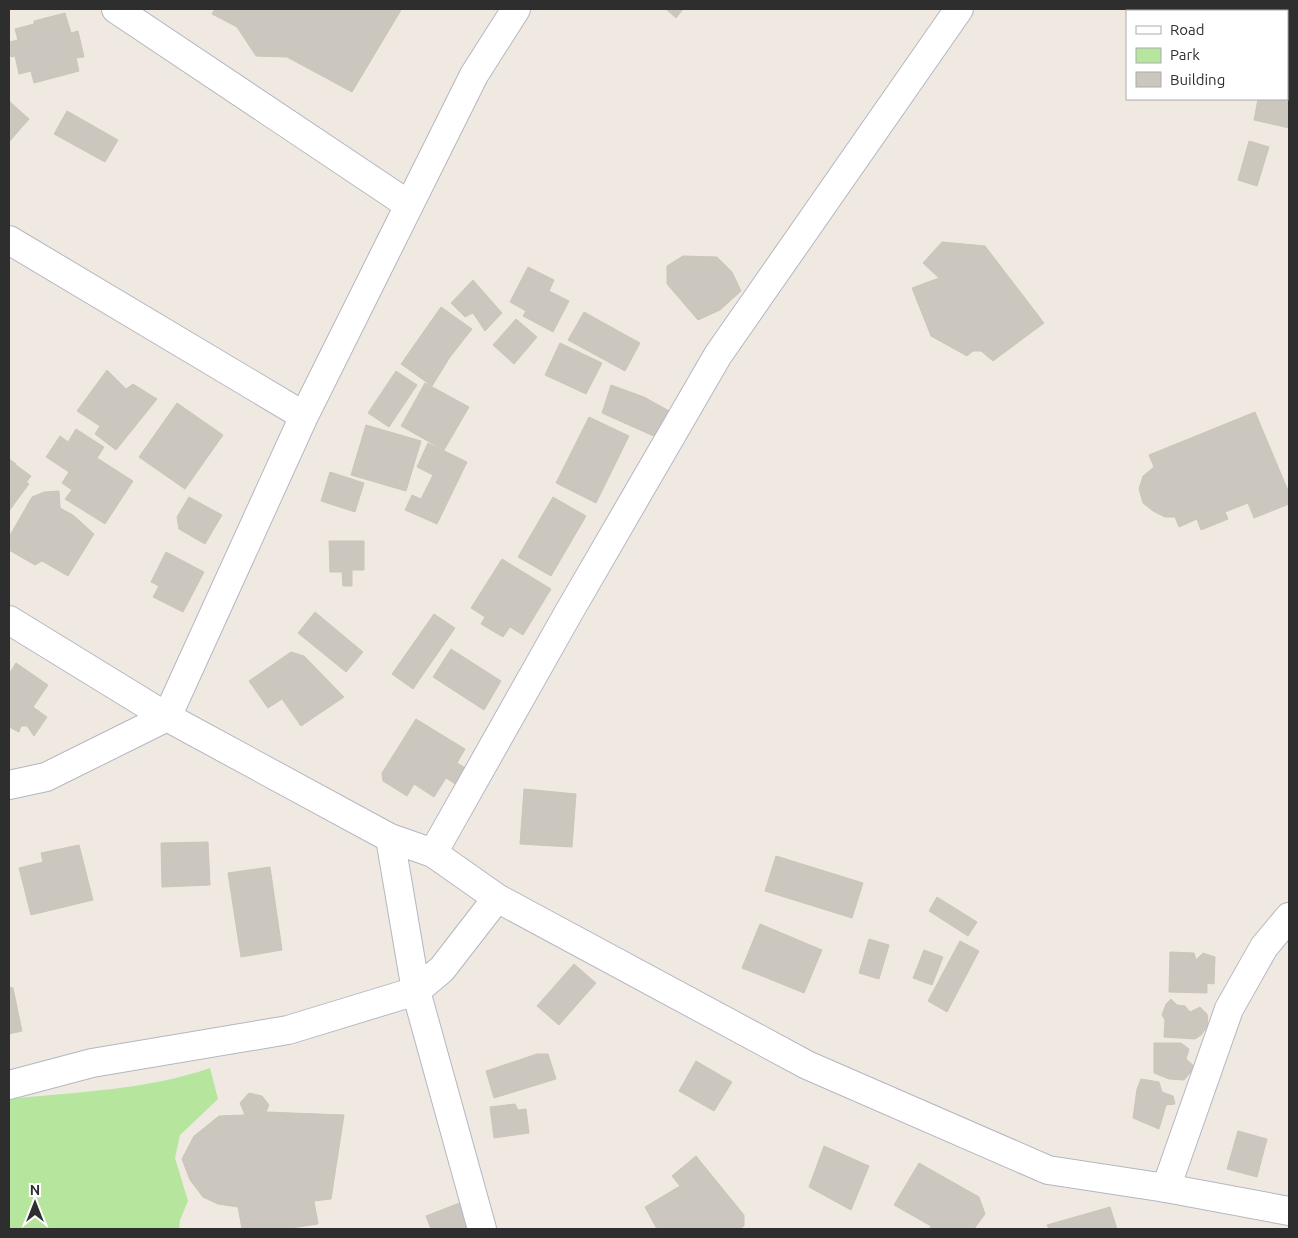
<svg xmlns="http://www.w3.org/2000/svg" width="1298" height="1238" font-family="Ubuntu,sans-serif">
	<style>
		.green { fill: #b6e59e }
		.building { fill: #cbc7bf; stroke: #cbc5ba }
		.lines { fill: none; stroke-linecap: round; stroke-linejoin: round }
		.street-casing { stroke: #b4b7c1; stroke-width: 30 }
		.secondary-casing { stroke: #b4b7c1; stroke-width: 30 }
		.street { stroke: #fff; stroke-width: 28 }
		.secondary { stroke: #fff; stroke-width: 28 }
	</style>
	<rect width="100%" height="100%" fill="#efe9e1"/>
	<!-- green -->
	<path class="green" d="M210,1068L218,1099L180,1135L175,1158L188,1201L180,1220L179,1229H9V1099C75,1092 147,1090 210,1068Z"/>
	<!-- building -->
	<path class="building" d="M215,9H398L401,10L352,92L287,57L256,56L237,27L212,14Z
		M666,9H683L676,18Z
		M1156,9H1182L1180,11H1159Z
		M65,13L71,33L78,31L84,57L76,58L79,71L34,83L31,71L19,74L15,56L11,57L9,42L18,40L15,29L34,24V21Z
		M1287,61H1289V128L1254,120L1258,99H1287Z
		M9,101L29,119L9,142Z
		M67,111L118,140L105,162L54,134Z
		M1249,141L1269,147L1257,186L1238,180Z
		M942,242L985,246L1044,323L993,361L981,351H973L967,356L931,336L912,288L939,278L923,263Z
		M683,256L717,257L732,272L741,291L720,310L698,320L667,284V266Z
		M528,267L554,280L549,291L569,301L553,332L523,316L526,311L510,302Z
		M473,280L502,313L485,331L473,313L465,317L451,303Z
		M441,307L472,329L450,357L432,386L401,364Z
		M584,312L640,343L625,371L568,340Z
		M516,319L537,337L514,364L493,345Z
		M560,343L602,363L586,394L545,375Z
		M107,370L126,389L133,384L157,399L116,450L95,434L100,426L77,411Z
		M396,371L417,385L389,427L368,413Z
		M425,383L469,407L444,450L401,426Z
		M611,385L644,397L671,412L658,438L602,413Z
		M177,403L223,435L185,489L139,457Z
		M1255,412L1289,493V504L1254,518L1248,503L1225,512L1228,519L1201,530L1197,519L1179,527L1175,517H1165L1153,511L1143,503L1139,489L1143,476L1154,467L1149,455Z
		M589,417L629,436L596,503L556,483Z
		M366,425L421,441L406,491L351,475Z
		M76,429L104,447L97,458L133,481L105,524L65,499L72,490L62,483L69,472L46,457L60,436L68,442Z
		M428,443L467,462L437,524L405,510L412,495L421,499L433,475L417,467Z
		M9,459L16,464L11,471L29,484L9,511Z
		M9,460L31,476L9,506Z
		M330,472L364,483L355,512L321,501Z
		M59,491L60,508L73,515L94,534L68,576L42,561L35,565L9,550V537L32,497L44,492Z
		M189,497L222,515L205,544L179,529L177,517Z
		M553,497L586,516L551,576L518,557Z
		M329,541H364V570H352V586H343L342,572H330Z
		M166,552L204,572L183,612L153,597L159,586L151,582Z
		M502,559L551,589L523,635L510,627L503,637L481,624L485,617L471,608Z
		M315,612L363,652L346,672L298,633Z
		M434,614L455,628L413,689L392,674Z
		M451,649L501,681L484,710L433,677Z
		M291,652L304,656L344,697L301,726L282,699L268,708L249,681Z
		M16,663L48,685L33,707L47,717L34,736L27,726H21L19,732L11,728L9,724V674Z
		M416,719L465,749L457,763L467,769L457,785L446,778L434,797L414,784L407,796L383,781L382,773Z
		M524,789L576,794L572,847L520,844Z
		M208,842L210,885L162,887L161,843Z
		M79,845L93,900L31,915L19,868L43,862L41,853Z
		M776,856L863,883L852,918L765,891Z
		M270,867L282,950L241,957L228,873Z
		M937,897L977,922L968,936L929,911Z
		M760,924L822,950L804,993L742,968Z
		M869,939L889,945L879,979L859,973Z
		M960,941L979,951L947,1012L928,1001Z
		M924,950L943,957L932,985L913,978Z
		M1170,952L1194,953L1196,960L1203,953L1215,957L1214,984L1207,983V993L1169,992Z
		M574,964L596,983L559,1025L537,1006Z
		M9,987L13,988L22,1031L9,1034Z
		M1171,999L1177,1005L1185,1006L1190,1012L1200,1007L1207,1014L1208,1026L1201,1035L1195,1039L1164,1037L1165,1020L1162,1015L1166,1004Z
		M1154,1043H1181L1189,1049L1186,1059L1195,1067L1184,1080L1169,1079L1154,1073Z
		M537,1054H548L556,1079L494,1098L486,1071Z
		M696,1061L732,1082L714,1111L679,1091Z
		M1141,1079L1159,1082L1162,1092L1173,1096L1175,1104L1166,1105L1159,1129L1133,1118L1137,1089Z
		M249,1093L262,1096L269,1105L266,1112L344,1115L331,1199L314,1201L318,1224L284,1229H242L238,1207L218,1204L203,1197L190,1180L182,1159L194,1136L219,1116L245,1115L240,1103Z
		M515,1104L518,1110L526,1109L529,1133L494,1138L490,1107Z
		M1238,1131L1267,1139L1257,1177L1227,1169Z
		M824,1146L869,1166L851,1210L809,1187Z
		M696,1156L744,1215V1226L739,1229H657L645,1207L680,1186L672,1176Z
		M919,1163L979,1197L985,1214L974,1229H930L931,1226L894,1205Z
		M462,1202L473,1229H431L426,1216Z
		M1110,1207L1117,1229H1049L1047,1225Z"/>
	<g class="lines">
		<!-- street casing -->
		<g class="street-casing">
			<path id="street" d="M116,9L409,205
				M9,240L304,416
				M9,785L46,777L167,717L304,416L474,75L516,9
				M390,838L416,991L482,1229
				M433,853L569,612L718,355L959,9
				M9,1085L92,1063L288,1030L416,991L442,969L497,898
				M1166,1188L1229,1009L1264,947L1289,917"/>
		</g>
		<!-- secondary casing -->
		<g class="secondary-casing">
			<path id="secondary" d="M9,620L167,717L390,838L433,853L497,898L807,1065L1048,1170L1166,1188L1289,1211"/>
		</g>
		<!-- street -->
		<use href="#street" class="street"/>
		<!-- secondary -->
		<use href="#secondary" class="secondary"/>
	</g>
	<!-- border -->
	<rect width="1298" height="1238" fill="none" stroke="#2e2e2e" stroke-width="20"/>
	<!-- legend -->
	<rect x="1126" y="10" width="162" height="90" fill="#ffffff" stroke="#ababab"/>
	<rect x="1136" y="26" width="25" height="8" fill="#ffffff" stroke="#ababab"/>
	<text x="1170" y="35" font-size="15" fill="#2e2e2e">Road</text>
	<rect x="1136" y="48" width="25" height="15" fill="#b6e59e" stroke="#ababab"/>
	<text x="1170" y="60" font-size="15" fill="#2e2e2e">Park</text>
	<rect x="1136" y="72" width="25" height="15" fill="#cbc7bf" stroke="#ababab"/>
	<text x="1170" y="85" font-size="15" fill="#2e2e2e">Building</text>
	<!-- north arrow -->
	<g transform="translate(35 1203)" stroke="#ffffff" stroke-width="4" paint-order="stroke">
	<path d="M0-4L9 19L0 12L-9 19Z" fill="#2e2e2e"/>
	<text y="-8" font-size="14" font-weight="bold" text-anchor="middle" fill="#2e2e2e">N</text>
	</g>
</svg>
